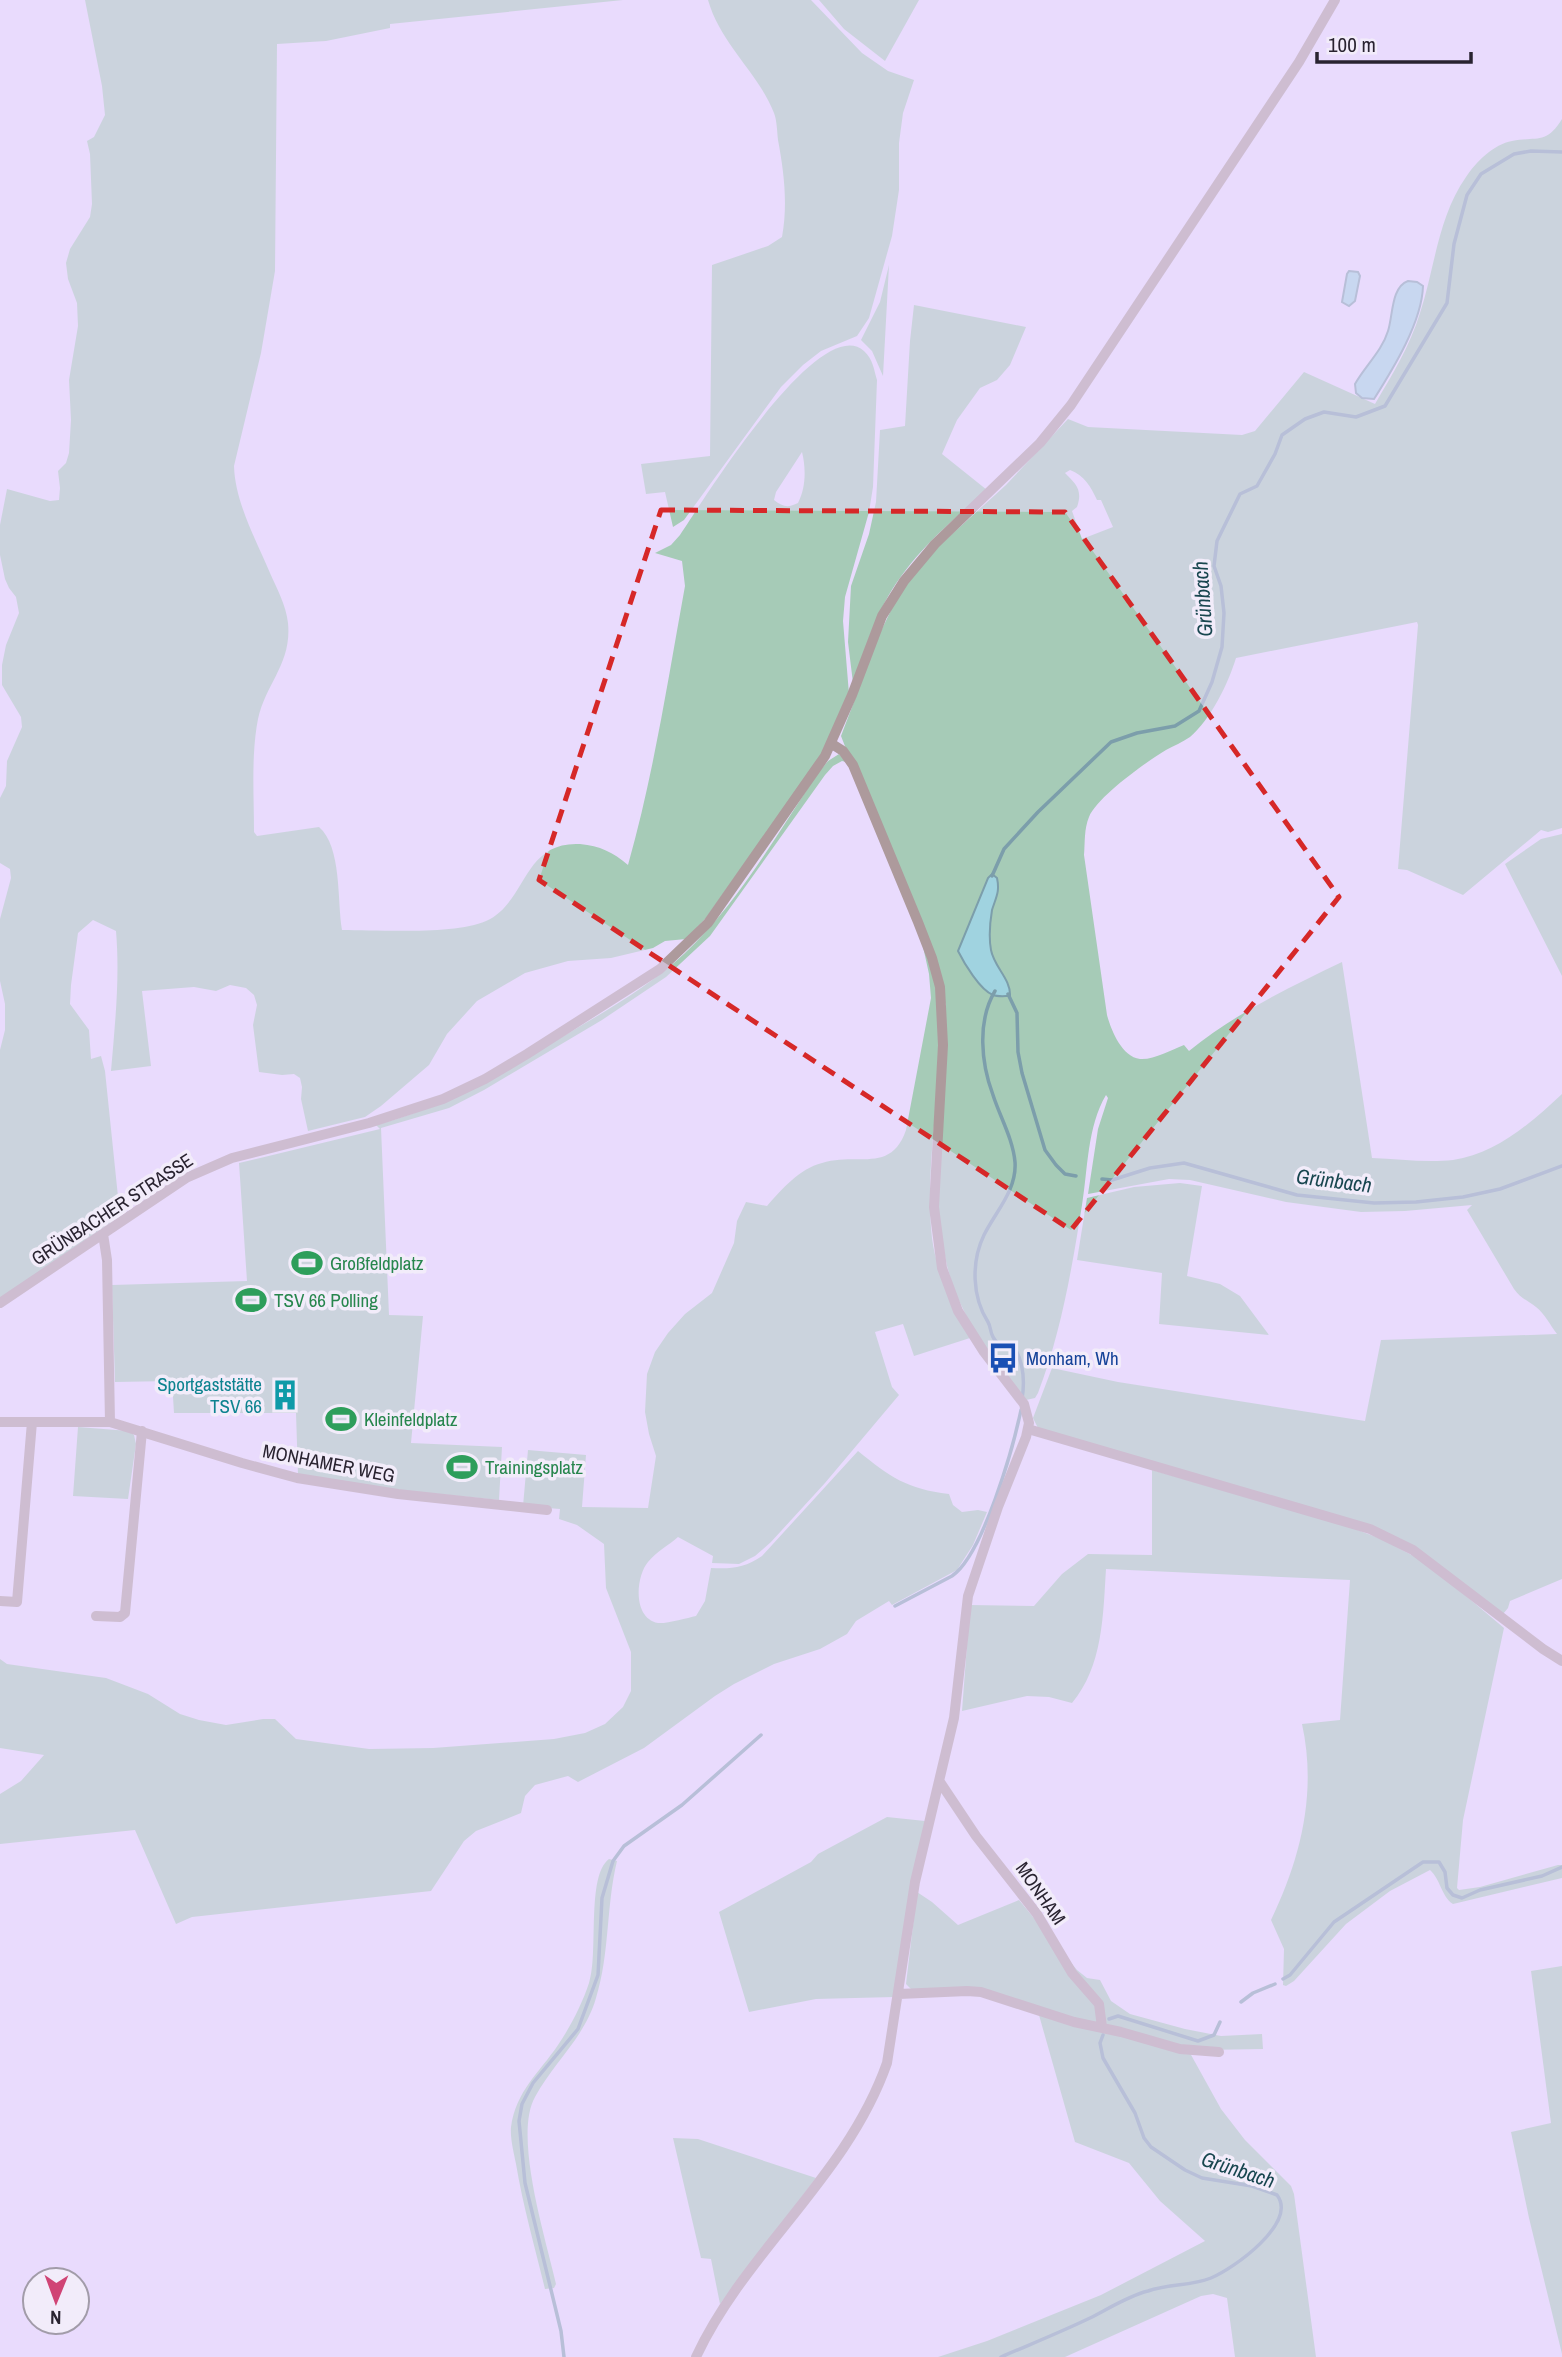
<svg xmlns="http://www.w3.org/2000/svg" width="1562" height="2357" font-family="'Archivo Narrow',sans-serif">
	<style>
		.green { fill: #a6cbb7; fill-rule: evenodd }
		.water { fill: #a0d3e0; stroke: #7c9eab; stroke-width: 2 }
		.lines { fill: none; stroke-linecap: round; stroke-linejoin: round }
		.stream { stroke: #7c9eab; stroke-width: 3.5 }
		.minor { stroke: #ad9a9c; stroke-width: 10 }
		.marked { fill: none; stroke: #d62828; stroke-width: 5; stroke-dasharray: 14 9; stroke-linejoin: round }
		.labels { text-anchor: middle; stroke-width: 7; stroke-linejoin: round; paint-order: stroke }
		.street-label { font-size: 19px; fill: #292330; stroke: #f2ecfa }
		.leisure-label { font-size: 19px; fill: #27864d; stroke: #f2ecfa; text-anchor: start }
		.transit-label { font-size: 19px; fill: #164399; stroke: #f2ecfa; text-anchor: start }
		.culture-label { font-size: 19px; fill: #0d838f; stroke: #f2ecfa; text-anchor: end }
		.water-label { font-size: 21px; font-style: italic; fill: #18464f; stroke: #f2ecfa }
	</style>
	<rect width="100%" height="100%" fill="#e9dbfd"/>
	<!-- green -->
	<path class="green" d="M85,0H623L390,24V28L326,41L277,44L275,271L261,353L234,466C235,502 256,540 270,573C277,589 286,605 288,623C292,663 266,683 258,719C251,755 254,795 254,832L257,836L319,827C342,847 337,900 342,930C378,930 454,935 486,921C527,903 522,841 580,844C600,846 613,852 628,865C654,773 668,679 685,586L682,561L655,553L671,545L680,535C701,504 819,311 864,351C873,359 874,370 877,380L873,487L869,512L845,597L843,621L849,694L826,748L706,918L686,939L665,941L653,948L611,958L568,961L525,973L477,1001L447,1034L429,1065L381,1106L365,1117L308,1131L301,1099L302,1087L300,1078L294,1074L282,1075L259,1072L253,1025L257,1005L254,995L246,988L230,985L216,991L194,987L142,991L151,1066L111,1071C115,1024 120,978 116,931L93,920L78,933L71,985L70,1004L89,1030L91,1059L101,1056L105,1071L120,1216L0,1299V1050L5,1030V1004L0,981V919L11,878L10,869L0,863V798L6,786L7,761L22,727L21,717L2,685V665L6,645L19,613L16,597L9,588L5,579L0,555V525L7,489L50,501L59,500L60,488L58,471L66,463L69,453L71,420L69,380L78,326L77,303L68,279L66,263L70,249L90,217L92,204L90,154L87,141L94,137L105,115L102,86ZM802,452C806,468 806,488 798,503C788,508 783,507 774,500L776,492Z
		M708,0H811L862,53L888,71L914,80L903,113L899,143V190L892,236L869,318L857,336L821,351L803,365L781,387L684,520L673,527L665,492L646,494L641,464L710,456L712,265L768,246L782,237C788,204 784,172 778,140C777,131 777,121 774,113C758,72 721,45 708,0Z
		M819,0H919L885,61L844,29Z
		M1562,119V828L1548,832L1541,830L1463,895L1407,870L1398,869L1418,625L1417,622L1236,658C1228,684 1211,719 1190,737C1183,742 1173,746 1166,750C1146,762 1097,797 1089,817C1084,829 1085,842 1084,855L1107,1015C1111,1030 1122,1057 1140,1059C1154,1060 1171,1050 1184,1045L1189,1051C1234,1014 1290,987 1342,962L1372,1158C1398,1159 1427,1163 1453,1160C1496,1154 1532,1122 1562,1094V1579L1510,1601L1508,1608L1503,1614L1401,1539L1038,1428L1033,1418L1052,1368L1118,1382L1365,1421L1381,1340L1557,1334C1550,1325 1545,1314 1536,1307C1527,1300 1520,1298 1514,1289L1467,1210L1472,1205L1405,1211L1361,1212L1286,1202L1190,1180L1169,1179L1088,1194L1098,1129L1108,1098L1106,1095C1087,1127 1088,1169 1082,1205C1072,1268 1061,1333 1038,1393L1035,1398L1026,1400L973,1330L954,1290L947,1266L938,1220L946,1005L841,736L880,633L896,600L912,576L940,545L1006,485L1068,419L1088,427L1242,435L1255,431L1304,372L1375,404C1392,375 1410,346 1420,313C1435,267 1438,217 1466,177C1476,162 1494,144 1512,141C1537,136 1546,145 1562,119ZM1070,470C1084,475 1091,487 1097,500H1101L1113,527L1082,539L1072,511L1077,507C1083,490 1076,484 1065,473Z
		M889,265L883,376L872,351L861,340L880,302Z
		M914,305L1026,327L1010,365L997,380L980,388L957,420L942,454L987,490C949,523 909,557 885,602C871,627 863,656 853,683L848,642L851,586L869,534L876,502L880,430L905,426L910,341Z
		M839,754L846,762L842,761L833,766L825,775L710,936L666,977L602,1020L484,1090L449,1108L381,1128L389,1315L423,1316L411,1443L502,1447L499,1500L400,1490L298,1475L296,1413H174L172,1381L115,1382L112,1285L247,1281L239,1163L380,1129L376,1125C447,1107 509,1068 572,1031C611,1008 652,984 685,953C739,902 777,834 818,773L828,761Z
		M1562,834V976L1505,864L1541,839Z
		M922,942C927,959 935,976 937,994C947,1075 923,1157 932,1238C936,1273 956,1306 970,1338L914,1356L903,1324L875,1332L892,1387L899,1395L825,1483L771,1542L755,1556L739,1564L712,1563L713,1556L678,1537C669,1545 656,1552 648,1562C636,1576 632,1618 658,1623C666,1624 687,1618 696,1616L705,1601L711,1568C731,1569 745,1568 762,1556L858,1451C890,1477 907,1489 949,1494L953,1505L962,1512L978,1510L987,1512L973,1545L957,1570L892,1605L889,1601L856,1621L847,1634L820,1649L774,1664L734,1684L715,1696L644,1748L578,1782L568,1776L535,1785L525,1796L521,1813L476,1831L464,1841L431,1891L192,1917L176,1924L135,1830L0,1844V1794L21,1781L44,1755L0,1748V1659L7,1664L106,1678L148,1694L180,1714L199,1720L226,1725L263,1719H275L296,1739L369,1749L433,1748L554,1739L585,1733L605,1724L623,1707L631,1691V1652L606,1588L604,1544L577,1525L559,1519L560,1509L523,1506L528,1450L586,1455L582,1507L648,1508L656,1456L649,1434L645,1412L647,1374L655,1352L668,1333L685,1314L712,1293L734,1243L737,1221L746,1202L767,1206C782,1189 799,1169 822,1163C857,1152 891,1174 906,1130L931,998L929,974Z
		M1180,1183L1202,1186L1187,1276L1220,1284L1240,1296L1269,1335L1159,1324L1162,1273L1077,1260L1087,1198L1134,1187Z
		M78,1427L129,1431L134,1435L136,1444L128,1499L73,1496Z
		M1152,1470L1350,1527L1381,1539L1427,1563L1504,1628L1463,1820L1457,1888L1459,1890L1480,1887L1558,1865H1562V1878L1453,1904C1441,1896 1441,1880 1430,1870L1390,1891L1346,1924L1294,1981L1286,1986L1283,1985L1284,1949L1271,1920C1301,1858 1317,1792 1302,1724L1340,1720L1350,1580L1106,1569C1103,1616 1103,1666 1072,1703L1049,1697L1027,1696L962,1711L970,1605L1034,1606L1062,1574L1088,1554L1152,1555Z
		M887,1817L925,1821L894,1997L816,1999L749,2012L719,1912L811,1862L818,1854Z
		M609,1859L617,1861C606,1906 610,1953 596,1998C585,2037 554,2062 535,2097C513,2136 546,2239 556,2284L554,2288L545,2289C535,2248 523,2206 516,2164C514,2153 510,2139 511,2127C516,2091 539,2073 558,2045C571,2026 582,2004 589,1983C599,1954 586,1876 609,1859Z
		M917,1892L932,1902L958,1925L1019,1900L1077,1970L1087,1978L1100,1980L1111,2001L1130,2014L1185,2029L1221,2036L1262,2034L1263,2049L1204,2050L1190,2053L1221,2109L1245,2140L1291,2186L1294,2194L1316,2357H1235L1227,2298L1213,2294L1201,2296L1065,2357H938L987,2341L1101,2295L1205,2241L1160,2201L1129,2163L1075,2142L1037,2008L1000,1995L911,1989L906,1984Z
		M1562,1966V2354L1529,2218L1511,2132L1551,2123L1531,1971Z
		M673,2138L698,2139L816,2178L720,2304L711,2259L701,2258Z"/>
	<!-- water -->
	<path class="water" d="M1349,271L1358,272L1360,276L1355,301L1349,306L1342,302L1347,274Z
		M1408,281L1417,282L1423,286C1422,322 1393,369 1374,399L1362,398L1356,393L1355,384C1365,366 1382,351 1388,331C1393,316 1391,287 1408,281Z
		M992,874L997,878C1000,892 996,897 992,910C990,922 989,939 991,950C994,967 1011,979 1010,996C1005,996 998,997 993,995C980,990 964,963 958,951L988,878Z"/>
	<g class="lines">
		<!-- stream -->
		<path class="stream" d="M992,876L1004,849L1038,812L1111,742L1137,733L1175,726L1199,711L1212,682L1222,647L1224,613L1221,586L1214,566L1217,541L1240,494L1257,486L1275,454L1282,435L1305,419L1324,412L1356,417L1385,406L1447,303L1454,244L1467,195L1481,174L1514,154L1531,151L1562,152
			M995,991C977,1021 981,1063 993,1095C1000,1117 1013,1139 1015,1162C1017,1190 996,1211 984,1235C971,1262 972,1297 988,1322C991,1327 990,1332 993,1337C997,1346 1008,1347 1016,1350C1024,1366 1025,1381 1022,1399
			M1008,994L1017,1013L1018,1052L1022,1073L1045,1150L1056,1165L1065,1174L1076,1176
			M1102,1179L1112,1180L1150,1168L1184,1163L1297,1195L1374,1203L1416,1202L1463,1197L1500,1189L1562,1166
			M895,1606L952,1576C983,1555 1013,1448 1021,1410
			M1283,1979L1290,1975L1334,1922L1423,1862H1439L1445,1872L1447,1888L1453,1895L1462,1898L1480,1890L1542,1876L1562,1867
			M1241,2002L1253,1993L1275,1984
			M1109,2019L1118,2016L1198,2041L1214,2035L1220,2022
			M564,2357L561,2331L525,2183L519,2121L522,2104L533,2083L578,2029L598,1975L602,1898L613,1861L624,1846L682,1805L761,1735
			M1001,2357C1031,2344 1061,2332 1090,2318C1108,2309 1128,2296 1148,2291C1168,2284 1191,2286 1211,2278C1233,2269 1298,2223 1277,2195L1252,2186L1202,2178L1185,2170L1151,2147L1144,2138L1135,2113L1103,2058L1100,2043L1103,2035"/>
		<!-- minor -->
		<path class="minor" d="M103,1234L107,1260L110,1422
			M0,1303L186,1178L232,1158L369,1123L443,1099L485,1079L527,1054L660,969L708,923L825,756L852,695L882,616L904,581L935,544L1040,443L1071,405L1299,62L1335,0
			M0,1422H110L242,1463L297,1478L398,1494L547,1510
			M1028,1429L1370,1529L1413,1550L1543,1649L1562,1661
			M0,1601L17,1602L32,1422
			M96,1616L120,1617L125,1613L142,1431
			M940,1782L976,1836L1037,1914L1072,1973L1099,2004L1102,2027
			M899,1994L967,1991L981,1992L1074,2022L1121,2032L1180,2049L1219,2052
			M696,2357C746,2250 847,2177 887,2063L915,1882L954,1718L968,1596L998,1507L1026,1437L1029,1423L1024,1404L984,1352L958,1311L942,1268L934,1207L943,1045L940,987L932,958L918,922L853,765L843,751L832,744"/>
	</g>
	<!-- marked area -->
	<path d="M0 0H1562V2357H0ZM661,510L1065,512L1339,897L1071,1230L539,880Z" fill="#e9dbfd" fill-opacity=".55" fill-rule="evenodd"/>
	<path class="marked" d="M661,510L1065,512L1339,897L1071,1230L539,880Z"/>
	<!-- icons -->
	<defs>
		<g id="stadium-bare" transform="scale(2.415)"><path d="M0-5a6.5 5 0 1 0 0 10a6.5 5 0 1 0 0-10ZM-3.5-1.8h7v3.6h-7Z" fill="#2e9e5b" stroke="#f2ecfa" stroke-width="2.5" paint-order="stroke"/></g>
		<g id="bus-bare" transform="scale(2.415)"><path d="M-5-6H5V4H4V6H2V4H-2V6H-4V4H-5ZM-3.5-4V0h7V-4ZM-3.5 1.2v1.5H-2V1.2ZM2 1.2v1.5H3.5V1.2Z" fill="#1a4fb4" stroke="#f2ecfa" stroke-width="2.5" paint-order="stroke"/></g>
		<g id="building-bare" transform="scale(2.415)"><path d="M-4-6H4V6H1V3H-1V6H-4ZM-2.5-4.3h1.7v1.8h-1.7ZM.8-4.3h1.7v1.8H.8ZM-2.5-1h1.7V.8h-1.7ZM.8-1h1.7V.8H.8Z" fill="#0f9aa8" stroke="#f2ecfa" stroke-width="2.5" paint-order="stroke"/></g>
	</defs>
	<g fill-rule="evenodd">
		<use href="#stadium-bare" x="307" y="1263"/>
		<use href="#stadium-bare" x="251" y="1300"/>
		<use href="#bus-bare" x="1003" y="1358"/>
		<use href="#building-bare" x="285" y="1395"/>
		<use href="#stadium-bare" x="341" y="1419"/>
		<use href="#stadium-bare" x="462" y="1467"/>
	</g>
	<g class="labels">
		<!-- street labels -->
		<g class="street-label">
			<text transform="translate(112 1209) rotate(-33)" y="7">GRÜNBACHER STRASSE</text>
			<text transform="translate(329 1463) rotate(11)" y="7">MONHAMER WEG</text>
			<text transform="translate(1041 1893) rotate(55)" y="7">MONHAM</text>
		</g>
		<!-- leisure labels -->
		<g class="leisure-label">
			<text x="330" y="1270">Großfeldplatz</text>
			<text x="274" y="1307">TSV 66 Polling</text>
			<text x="364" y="1426">Kleinfeldplatz</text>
			<text x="485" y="1474">Trainingsplatz</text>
		</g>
		<!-- transit labels -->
		<g class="transit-label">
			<text x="1026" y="1365">Monham, Wh</text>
		</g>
		<!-- culture labels -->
		<g class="culture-label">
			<text x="262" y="1391">Sportgaststätte<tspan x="262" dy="22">TSV 66</tspan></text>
		</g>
		<!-- water labels -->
		<g class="water-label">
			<text transform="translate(1203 599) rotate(-94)" y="7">Grünbach</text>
			<text transform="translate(1334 1181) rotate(7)" y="7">Grünbach</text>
			<text transform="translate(1238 2170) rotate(18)" y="7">Grünbach</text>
		</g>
	</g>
	<!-- north arrow -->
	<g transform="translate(56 2301) rotate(181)"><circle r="33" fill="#f2ecfa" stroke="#a29ca9" stroke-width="2"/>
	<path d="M0-5L12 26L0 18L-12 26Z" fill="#d04475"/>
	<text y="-10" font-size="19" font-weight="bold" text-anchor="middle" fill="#292330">N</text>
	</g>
	<!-- scale -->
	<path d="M1317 52v10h154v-10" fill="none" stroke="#292330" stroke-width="3.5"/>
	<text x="1328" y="52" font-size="21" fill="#292330" stroke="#f2ecfa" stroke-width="5" paint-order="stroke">100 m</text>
</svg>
